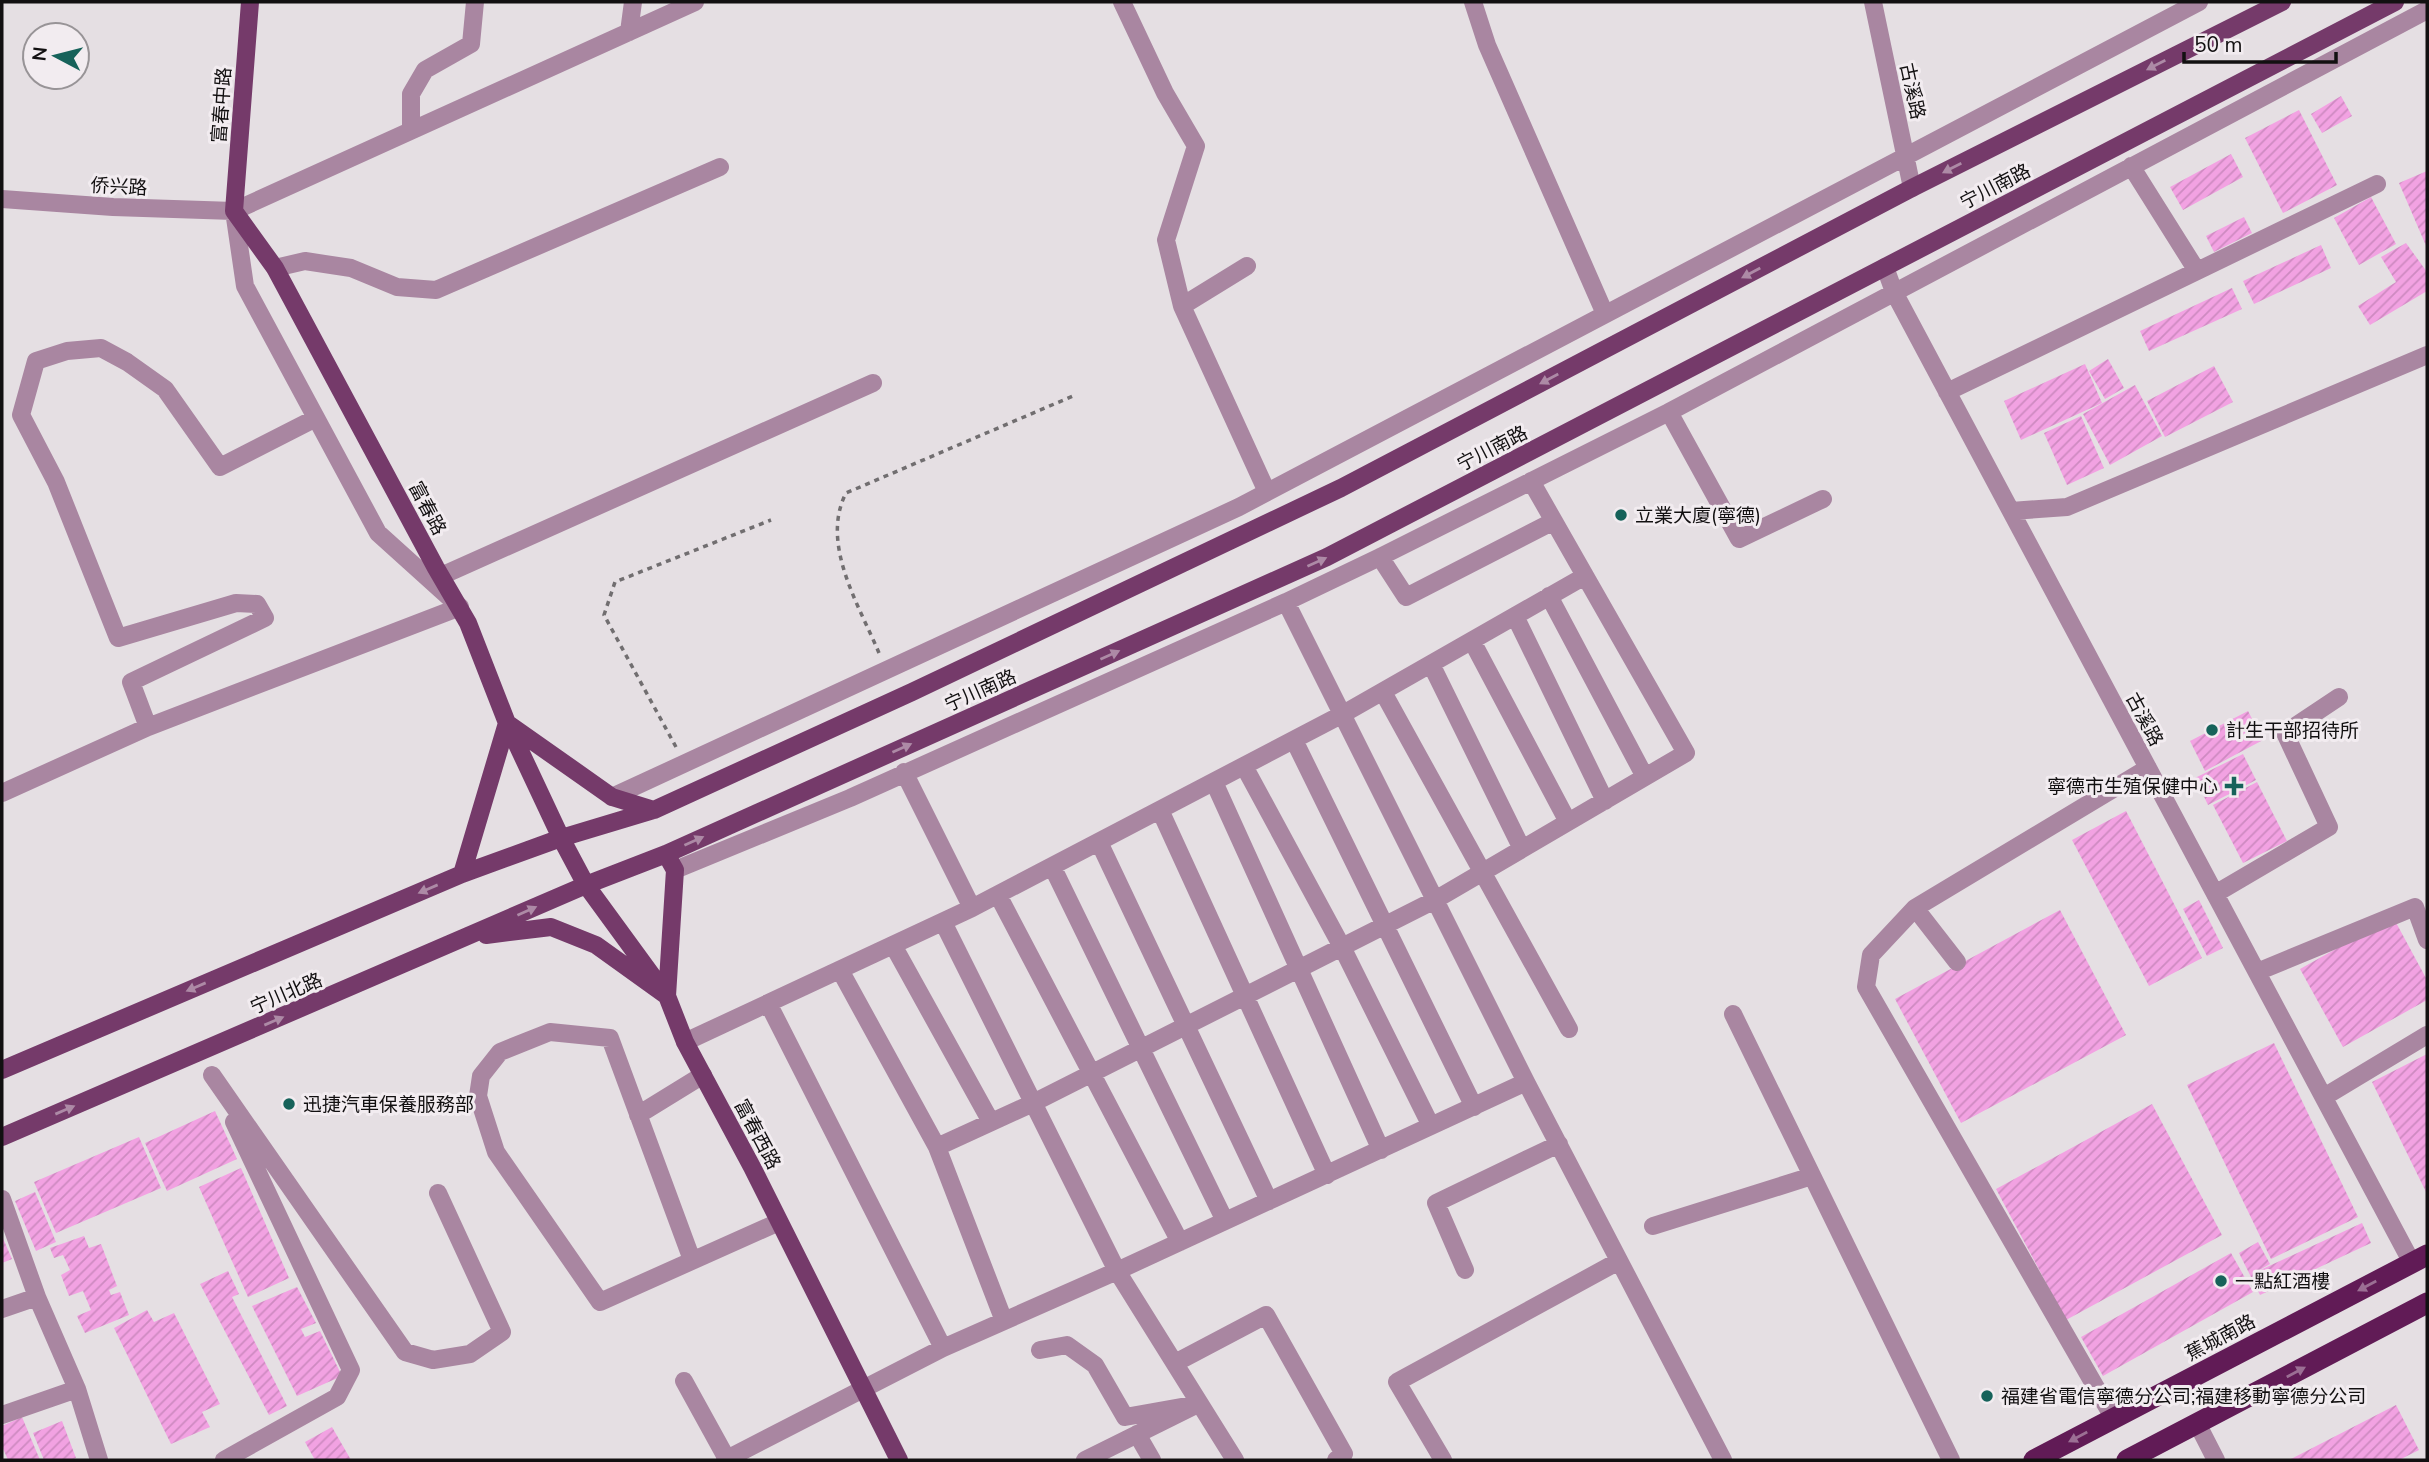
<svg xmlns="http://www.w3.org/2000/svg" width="2429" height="1462" font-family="'Nunito Sans','Noto Sans SC',sans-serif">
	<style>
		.building { fill: url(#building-hatch) }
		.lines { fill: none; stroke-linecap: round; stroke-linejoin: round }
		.path { stroke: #716e70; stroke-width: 3.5; stroke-dasharray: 5 5; stroke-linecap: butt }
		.minor { stroke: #a986a1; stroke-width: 18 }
		.major { stroke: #753a6a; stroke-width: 18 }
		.highway { stroke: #611b56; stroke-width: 21 }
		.oneway { fill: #ad8aa6 }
		.oneway2 { fill: #9b6f94 }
		.poi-dot { fill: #16625a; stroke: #f2ecf0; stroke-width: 2.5 }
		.labels { text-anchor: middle; stroke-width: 6; stroke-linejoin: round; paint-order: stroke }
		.street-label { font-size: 19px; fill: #121011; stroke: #f2ecf0 }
		.poi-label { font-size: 19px; fill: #121011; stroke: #f2ecf0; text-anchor: start }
	</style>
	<defs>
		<pattern id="building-hatch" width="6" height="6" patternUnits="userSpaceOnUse" patternTransform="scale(1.75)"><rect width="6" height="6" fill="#f2a2e2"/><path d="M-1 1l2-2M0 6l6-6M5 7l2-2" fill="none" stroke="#ce8ac1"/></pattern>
	</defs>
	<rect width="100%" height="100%" fill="#e5dfe3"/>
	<!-- building -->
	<path class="building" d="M2341,96L2352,116L2322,133L2311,114Z
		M2299,110L2337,185L2283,213L2245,138Z
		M2231,154L2243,177L2183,210L2170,187Z
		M2427,171V248L2399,183Z
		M2371,197L2396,244L2359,265L2334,218Z
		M2244,217L2252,233L2214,252L2206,236Z
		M2406,243L2427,272V291L2370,325L2358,306L2396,282L2381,257Z
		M2321,245L2331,268L2254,304L2243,281Z
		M2232,288L2242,309L2149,351L2140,331Z
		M2108,359L2124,388L2105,399L2089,371Z
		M2085,364L2102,403L2021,440L2004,401Z
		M2214,366L2233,402L2165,437L2147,401Z
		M2135,385L2162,436L2110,465L2083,414Z
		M2081,416L2104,468L2067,485L2044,433Z
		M2248,711L2263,740L2205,771L2190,741Z
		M2243,754L2256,780L2208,805L2195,778Z
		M2257,782L2287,841L2243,863L2213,805Z
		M2126,811L2202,958L2149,986L2072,840Z
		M2199,900L2223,948L2207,956L2183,909Z
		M2060,910L2126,1035L1961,1123L1895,999Z
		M2393,917L2427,980V1000L2343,1047L2300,969Z
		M2274,1043L2358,1217L2271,1259L2187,1085Z
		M2427,1054V1194L2372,1082Z
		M2152,1104L2222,1235L2066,1320L1996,1189Z
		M215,1111L237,1159L167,1191L145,1143Z
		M139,1137L161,1188L56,1233L34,1182Z
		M241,1168L289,1278L248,1297L199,1187Z
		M35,1192L56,1242L36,1251L15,1201Z
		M2362,1223L2371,1243L2260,1295L2239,1253L2258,1242L2270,1264L2256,1272Z
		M2,1236L12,1259L2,1263Z
		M84,1236L89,1248L101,1244L117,1286L109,1290L111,1295L120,1292L129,1315L85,1333L77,1316L91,1310L83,1291L69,1296L61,1275L70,1270L63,1255L54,1258L50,1248Z
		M2231,1253L2253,1292L2103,1376L2081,1337Z
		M228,1271L239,1294L232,1297L287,1406L269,1415L200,1284Z
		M297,1287L316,1323L301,1329L305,1337L320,1331L342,1376L297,1396L252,1306Z
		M147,1310L154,1322L174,1313L220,1404L202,1412L210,1427L171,1444L114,1328Z
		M2396,1405L2419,1450L2399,1460H2289Z
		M22,1417L40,1460H8L2,1446V1426Z
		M62,1421L76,1458L70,1460H44L33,1433Z
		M332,1427L351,1460H315L305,1442Z"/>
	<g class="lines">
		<!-- path -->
		<path class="path" d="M879,653C859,605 820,544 846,493L1073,396
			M676,747L604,615L615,582L771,520"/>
		<!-- minor -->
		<path class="minor" d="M1122,2L1165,93L1196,146L1166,240L1182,306L1247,266
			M1473,2L1487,45L1605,314
			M1873,2L1912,188
			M629,32L633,2
			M411,130V94L425,70L471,44L475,2
			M2131,166L2197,271
			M2,199L113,207L234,211L695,2
			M1885,267L1894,292L2412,1263
			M275,268L305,261L351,268L397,287L436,290L720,167
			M1182,306L1267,492
			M1947,392L2377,184
			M1669,412L1739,539L1823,499
			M2011,511L2067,507L2427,355
			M1380,557L1406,597L1554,521
			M441,576L873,383
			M1549,596L1645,777
			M1286,602L1526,1082L1723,1460
			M1515,616L1605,801
			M1472,641L1568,822
			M1431,664L1522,849
			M1383,692L1569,1029
			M148,727L131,682L265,618L257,604L236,603L118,638L56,482L21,415L36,361L67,351L101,348L127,362L165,389L220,467L316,418
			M1294,740L1474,1107
			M1244,766L1342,947L1431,1126
			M904,772L972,908
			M1214,782L1381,1150
			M2,793L148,727L460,607L378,533L245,286L234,211
			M612,797L1239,507L2199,2
			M1160,810L1327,1175
			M1099,842L1269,1201
			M1052,866L1225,1221
			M675,870L850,798L1286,602L1380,557L1669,412L2427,10
			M2215,894L2329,827L2285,733L2339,697
			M998,895L1180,1242
			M1915,908L1957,962
			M943,922L1117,1271L1235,1460
			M893,945L991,1122
			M840,970L937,1147L1004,1321
			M2257,972L2415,907L2427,940
			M768,1003L943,1348
			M1733,1014L1951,1460
			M685,1042L972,908L1343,714L1585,576
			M212,1075L405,1352L433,1360L470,1354L502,1332L438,1193
			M2324,1097L2427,1035
			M638,1115L703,1075
			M937,1147L1033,1103L1435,900L1686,753L1531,481
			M2,1199L37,1297L2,1309
			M1653,1226L1812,1176
			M692,1260L610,1038L550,1032L500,1052L481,1076L478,1096L496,1152L600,1302L779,1222
			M1465,1270L1436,1203L1559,1144
			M1040,1350L1067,1345L1095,1365L1125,1417L1198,1404L1085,1460
			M1175,1363L1266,1315L1344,1454L1336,1460
			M684,1381L727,1459
			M77,1389L99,1460
			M2,1415L77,1389L37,1297
			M2114,1419L1866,987L1871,955L1915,908L2148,768
			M2197,1423L2216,1460
			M1137,1434L1152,1460
			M224,1460L337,1397L351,1370L234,1122
			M725,1460L943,1348L1117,1271L1526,1082
			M1443,1460L1397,1382L1619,1261"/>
		<!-- major -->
		<path class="major" d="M250,2L234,211L275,268L436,568L468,623L507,723L561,838L586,885L667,996L685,1042L752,1167L899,1460
			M462,874L507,723L612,797L654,810
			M486,935L551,927L596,945L667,996L675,870L666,854
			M2,1070L462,874L561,838L654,810L912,692L1341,488L1912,188L2282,2
			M2,1137L586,885L666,854L1327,557L2395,2"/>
		<!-- highway -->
		<path class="highway" d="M2034,1460L2427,1255
			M2127,1460L2427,1303"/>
	</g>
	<!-- one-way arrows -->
	<defs><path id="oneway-solid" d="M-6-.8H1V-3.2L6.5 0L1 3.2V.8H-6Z" transform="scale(1.75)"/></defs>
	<g class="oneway">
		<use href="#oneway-solid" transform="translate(2156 65) rotate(153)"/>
		<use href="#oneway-solid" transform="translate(1952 168) rotate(153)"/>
		<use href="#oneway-solid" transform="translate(1751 273) rotate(152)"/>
		<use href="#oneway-solid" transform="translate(1549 379) rotate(152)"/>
		<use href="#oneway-solid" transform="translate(1317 562) rotate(-24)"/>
		<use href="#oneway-solid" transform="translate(1110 655) rotate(-24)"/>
		<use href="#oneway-solid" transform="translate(902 748) rotate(-24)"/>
		<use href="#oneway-solid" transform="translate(694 841) rotate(-24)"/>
		<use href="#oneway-solid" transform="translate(428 889) rotate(157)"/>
		<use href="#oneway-solid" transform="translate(527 911) rotate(-24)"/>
		<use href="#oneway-solid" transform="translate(196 987) rotate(157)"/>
		<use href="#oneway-solid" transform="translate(274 1021) rotate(-23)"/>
		<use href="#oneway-solid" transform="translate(65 1110) rotate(-23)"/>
	</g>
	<g class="oneway2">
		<use href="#oneway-solid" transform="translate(2367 1286) rotate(152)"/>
		<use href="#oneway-solid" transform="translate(2296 1372) rotate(-28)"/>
		<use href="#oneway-solid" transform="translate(2078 1437) rotate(152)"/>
	</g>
	<!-- markers -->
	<g class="poi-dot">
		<circle cx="1621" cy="515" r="7"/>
		<circle cx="2212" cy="730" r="7"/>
		<path d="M2230.5 775.5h7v7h7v7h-7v7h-7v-7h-7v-7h7z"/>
		<circle cx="289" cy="1104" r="7"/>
		<circle cx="2221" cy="1281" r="7"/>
		<circle cx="1987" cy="1396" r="7"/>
	</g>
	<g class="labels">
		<!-- street labels -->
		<g class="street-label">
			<text transform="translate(1913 91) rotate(78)" y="7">古溪路</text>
			<text transform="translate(221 105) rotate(-86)" y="7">富春中路</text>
			<text transform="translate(119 186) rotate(3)" y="7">侨兴路</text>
			<text transform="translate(1995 186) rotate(-27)" y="7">宁川南路</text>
			<text transform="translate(1492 448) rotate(-27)" y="7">宁川南路</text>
			<text transform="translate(428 508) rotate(62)" y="7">富春路</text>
			<text transform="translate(980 690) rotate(-24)" y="7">宁川南路</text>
			<text transform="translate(2145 719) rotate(62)" y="7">古溪路</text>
			<text transform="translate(286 993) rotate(-23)" y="7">宁川北路</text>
			<text transform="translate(758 1134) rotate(62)" y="7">富春西路</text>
			<text transform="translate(2220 1337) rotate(-28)" y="7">蕉城南路</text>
		</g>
		<!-- poi labels -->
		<g class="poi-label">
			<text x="1635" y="522">立業大廈(寧德)</text>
			<text x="2226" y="737">計生干部招待所</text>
			<text x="2218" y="793" text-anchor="end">寧德市生殖保健中心</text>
			<text x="303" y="1111">迅捷汽車保養服務部</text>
			<text x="2235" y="1288">一點紅酒樓</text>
			<text x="2001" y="1403">福建省電信寧德分公司;福建移動寧德分公司</text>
		</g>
	</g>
	<!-- border -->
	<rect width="2429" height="1462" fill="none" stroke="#121011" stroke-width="7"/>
	<!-- north arrow -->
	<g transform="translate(56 56) rotate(277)"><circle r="33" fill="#f2ecf0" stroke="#989497" stroke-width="2"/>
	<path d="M0-5L12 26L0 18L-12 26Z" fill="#16625a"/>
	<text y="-10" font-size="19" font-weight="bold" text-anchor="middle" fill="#121011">N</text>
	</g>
	<!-- scale -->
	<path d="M2184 52v10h152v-10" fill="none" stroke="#121011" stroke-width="3.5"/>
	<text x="2194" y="52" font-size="21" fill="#121011" stroke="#f2ecf0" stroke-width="5" paint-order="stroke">50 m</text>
</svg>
